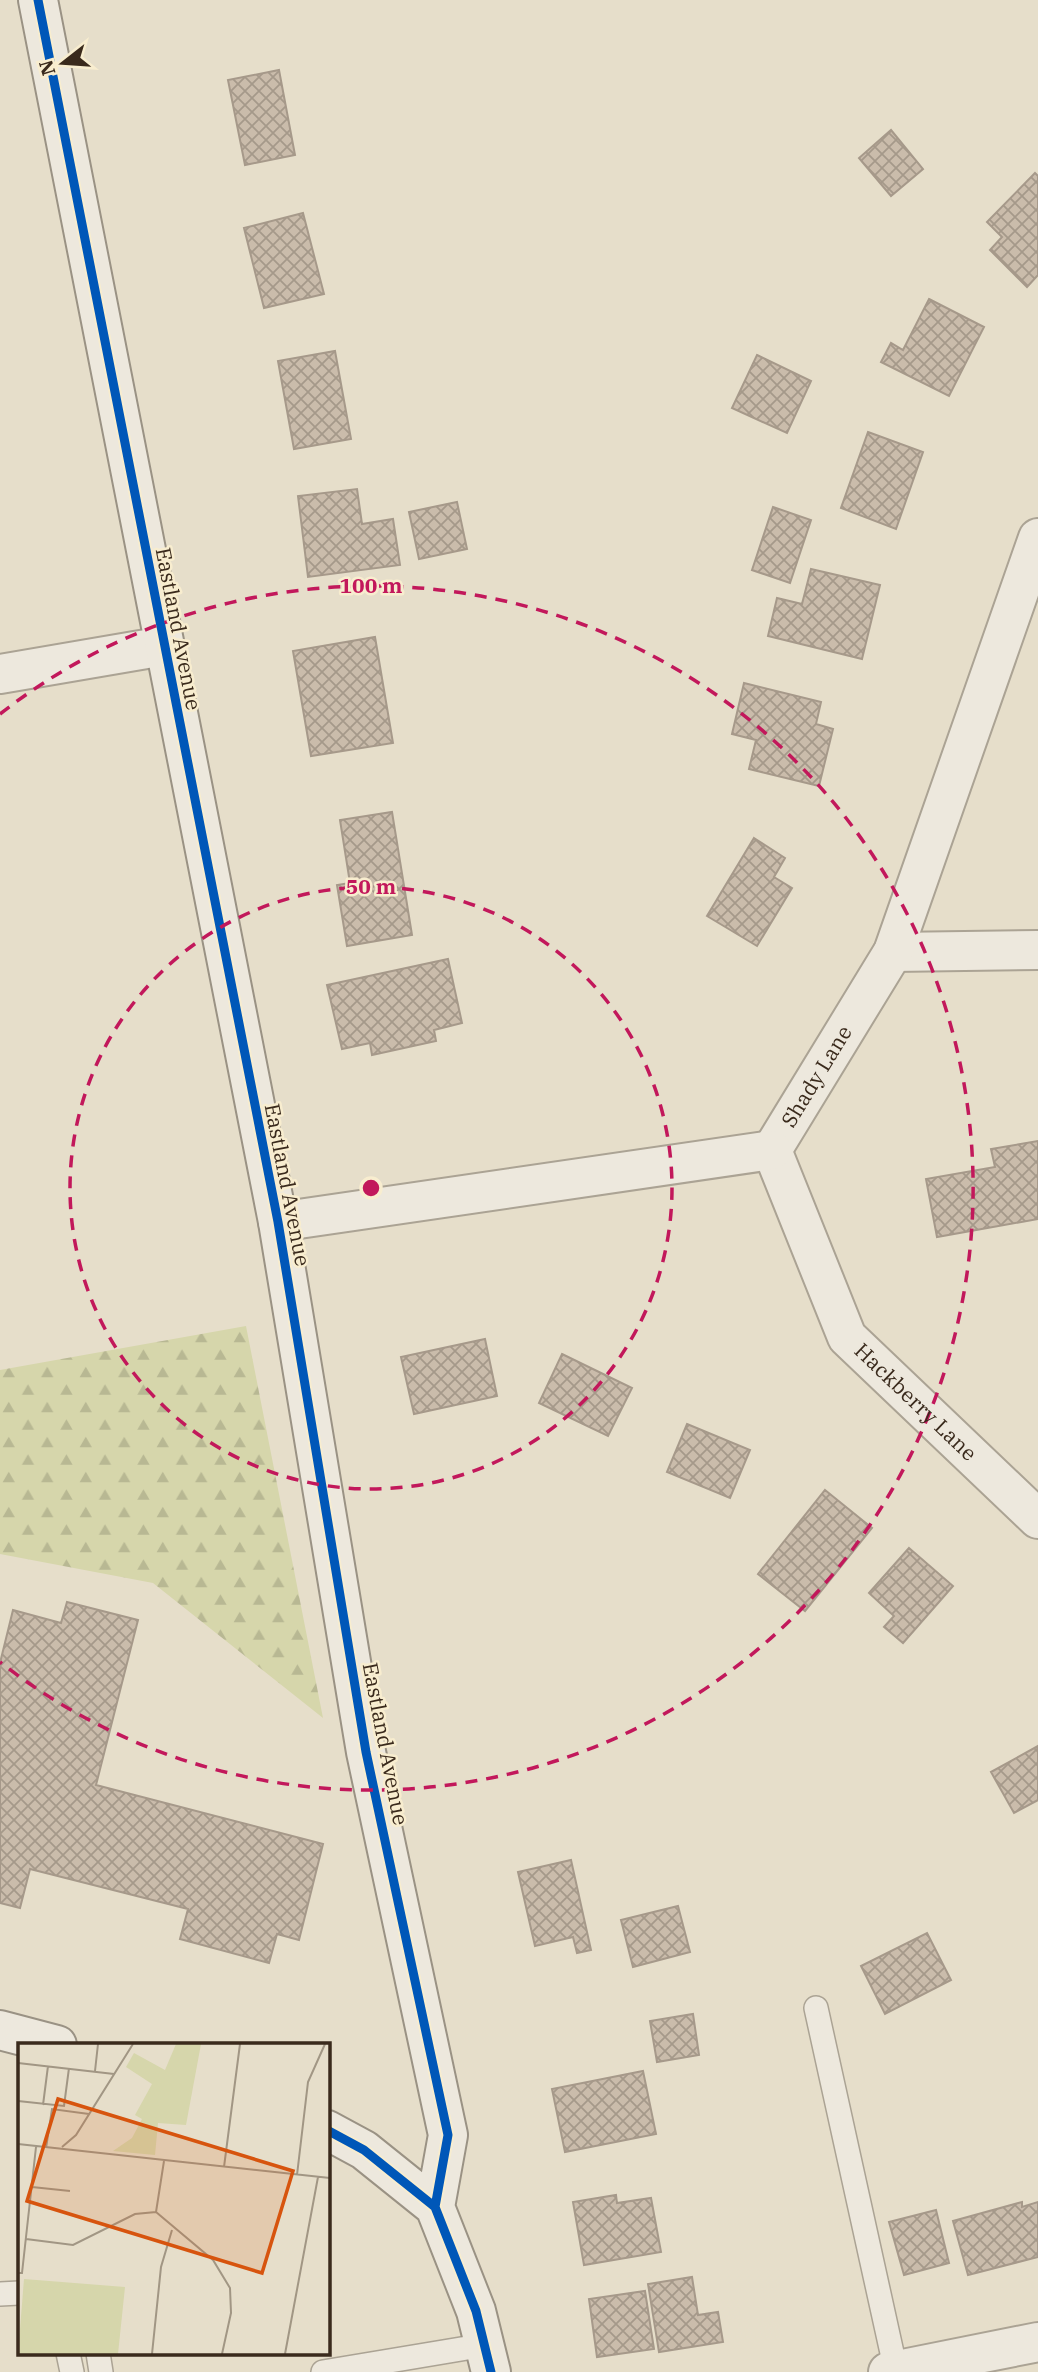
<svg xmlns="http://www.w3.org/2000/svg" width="1038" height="2372" font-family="'IBM Plex Serif',serif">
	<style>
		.forest { fill: url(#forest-firs) }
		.building { fill: url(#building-cross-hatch); stroke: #a6998a; stroke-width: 2 }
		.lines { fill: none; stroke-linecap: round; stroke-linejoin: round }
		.lane-casing { stroke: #aba394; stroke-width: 26 }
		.street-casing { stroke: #aba394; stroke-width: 42 }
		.secondary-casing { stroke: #9a9284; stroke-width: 42 }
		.lane { stroke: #ede8dd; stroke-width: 23 }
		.street { stroke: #ede8dd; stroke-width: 38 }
		.secondary { stroke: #ede8dd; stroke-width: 38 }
		.cycleway-casing { stroke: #f8edcf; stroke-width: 13 }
		.cycleway { stroke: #0057b8; stroke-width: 9 }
		.ring { fill: none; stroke: #c2185b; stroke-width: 3.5; stroke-dasharray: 12 9 }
		.labels { text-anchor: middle; stroke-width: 5; stroke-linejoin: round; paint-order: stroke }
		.street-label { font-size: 21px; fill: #3a2a1c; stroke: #f8edcf }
		.inset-road { fill: none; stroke: #a19684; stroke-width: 2 }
		.view { fill: #d7540e; fill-opacity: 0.15; stroke: #d7540e; stroke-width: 3.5 }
		.inset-edge { fill: none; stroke: #3a2a1c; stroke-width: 3.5 }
		.centre { fill: #c2185b; stroke: #f8edcf; stroke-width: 3.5 }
		.ring-label { font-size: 21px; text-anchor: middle; font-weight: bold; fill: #c2185b; stroke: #f8edcf; stroke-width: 5; stroke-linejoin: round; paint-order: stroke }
	</style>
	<defs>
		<pattern id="forest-firs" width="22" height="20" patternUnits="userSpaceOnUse" patternTransform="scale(1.75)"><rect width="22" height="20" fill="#d6d6ab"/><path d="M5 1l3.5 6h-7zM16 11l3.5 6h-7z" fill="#b8b893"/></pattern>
		<pattern id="building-cross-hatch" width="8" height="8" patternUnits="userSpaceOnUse" patternTransform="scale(1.75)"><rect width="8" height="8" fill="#cabcab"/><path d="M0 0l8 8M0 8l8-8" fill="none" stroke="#a5998a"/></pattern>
	</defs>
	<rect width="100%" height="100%" fill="#e6deca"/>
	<!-- forest -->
	<path class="forest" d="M246,1326L323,1718L153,1583L0,1554V1370Z"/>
	<!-- building -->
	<path class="building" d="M279,70L295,155L245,165L228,80Z
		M891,130L923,169L891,196L859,158Z
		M1035,173L1038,176V275L1027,287L990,250L1002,237L987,222Z
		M303,213L324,294L264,308L244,228Z
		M929,299L984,327L949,396L881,362L891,343L903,350Z
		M335,351L351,439L294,449L278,361Z
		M757,355L811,381L787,433L732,408Z
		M868,432L923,452L896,529L841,508Z
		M357,489L362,524L393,519L400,565L308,577L298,496Z
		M457,502L467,549L419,559L409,512Z
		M773,507L811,520L790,583L752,570Z
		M811,569L880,585L862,659L768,636L777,598L802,604Z
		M375,637L393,743L311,756L293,651Z
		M744,683L821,702L816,724L833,729L819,786L749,769L756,740L732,734Z
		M392,812L412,935L347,946L337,885L350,883L340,820Z
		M754,838L785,858L774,877L792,888L757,946L707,916Z
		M448,959L462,1023L434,1030L436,1041L372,1055L370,1043L342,1049L327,985Z
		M1038,1141V1219L937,1237L926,1179L995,1167L991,1149Z
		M485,1339L497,1396L414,1414L401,1357Z
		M562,1354L632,1388L608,1436L539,1403Z
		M687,1424L750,1450L730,1498L667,1472Z
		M825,1490L872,1528L805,1611L758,1574Z
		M909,1548L953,1586L903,1643L884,1627L894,1616L869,1593Z
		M67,1602L138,1620L96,1785L323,1844L299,1940L277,1934L269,1963L180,1939L188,1909L30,1869L20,1908L0,1903V1663L13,1610L61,1623Z
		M1038,1746V1800L1014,1813L991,1772Z
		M571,1860L591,1950L577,1953L573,1937L535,1946L518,1872Z
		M678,1906L690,1952L633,1967L621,1920Z
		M927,1933L951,1980L885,2014L861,1966Z
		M693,2014L699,2055L657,2062L650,2021Z
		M643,2071L656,2134L565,2152L552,2089Z
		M616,2195L617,2203L651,2198L661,2252L584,2265L573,2202Z
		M1022,2202V2207L1038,2202V2257L968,2275L953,2221Z
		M936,2210L949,2263L904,2275L889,2222Z
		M692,2277L698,2315L718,2312L723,2342L659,2352L648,2284Z
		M645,2291L654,2349L597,2357L589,2299Z"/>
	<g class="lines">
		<!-- lane casing -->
		<g class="lane-casing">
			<path id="lane" d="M816,2008L896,2371
				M0,2294L19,2293
				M68,2353L72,2372
				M98,2353L101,2372
				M323,2372L485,2345"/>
		</g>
		<!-- street casing -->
		<g class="street-casing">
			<g id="street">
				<path d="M0,674L164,646"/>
				<path d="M893,952L1038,950"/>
				<path id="s1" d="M772,1150L893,952L1038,538"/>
				<path id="s2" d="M772,1150L847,1337L1038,1519"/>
				<path d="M278,1222L772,1150"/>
				<path d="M888,2372L1038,2342"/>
			</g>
		</g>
		<!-- secondary casing -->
		<g class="secondary-casing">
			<path id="secondary" d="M38,0L278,1222L366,1752L448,2135L435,2207L476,2311L491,2372
				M0,2030L57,2045
				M327,2130L364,2150L435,2207"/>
		</g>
		<!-- lane -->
		<use href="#lane" class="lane"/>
		<!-- street -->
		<use href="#street" class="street"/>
		<!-- secondary -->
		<use href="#secondary" class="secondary"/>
		<!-- cycleway casing -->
		<g class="cycleway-casing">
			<path id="cycleway" d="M38,0L278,1222L366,1752L448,2135L435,2207L476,2311L491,2372
				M327,2130L364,2150L435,2207"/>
		</g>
		<!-- cycleway -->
		<use href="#cycleway" class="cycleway"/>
	</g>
	<!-- distance rings -->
	<g class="ring">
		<circle cx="371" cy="1188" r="301"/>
		<path d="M0 714A602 602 0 1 1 0 1662"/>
	</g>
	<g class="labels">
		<!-- street labels -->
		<g class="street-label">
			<text transform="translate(178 629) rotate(79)" y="7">Eastland Avenue</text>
			<text dy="7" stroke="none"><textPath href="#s1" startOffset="86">Shady Lane</textPath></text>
			<text transform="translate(287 1185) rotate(79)" y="7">Eastland Avenue</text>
			<text dy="7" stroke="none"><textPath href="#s2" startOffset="296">Hackberry Lane</textPath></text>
			<text transform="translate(385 1744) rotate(79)" y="7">Eastland Avenue</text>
		</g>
	</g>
	<!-- overview -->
	<g transform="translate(18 2043)">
		<rect width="312" height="312" fill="#e6deca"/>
		<path d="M6,236L107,244L100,311H0Z" fill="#d6d6ab"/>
		<path d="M158,1H183L168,82L140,80L137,112L95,108L114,95L124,76L117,72L134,41L108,24L116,10L147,27Z" fill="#d6d6ab"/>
		<path class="inset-road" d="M0,20L96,31M77,28L80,1M0,58L46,63L51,25M25,62L30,23M0,101L312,135M44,104L58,92L115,1M28,105L34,66L71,71M206,124L222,1M279,132L290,39L307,1M14,144L52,148M138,169L195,217L212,245L213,270L204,311M138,169L146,118M8,196L55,202L117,171L138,169M0,230H4L18,104M134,311L143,224L154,187M267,311L300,134"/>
		<path class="view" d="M40,56L275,128L244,230L9,158Z"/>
		<rect width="312" height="312" class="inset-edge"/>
	</g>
	<circle cx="371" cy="1188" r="10" class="centre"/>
	<g class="ring-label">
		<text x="371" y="593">100 m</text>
		<text x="371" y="894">50 m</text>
	</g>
	<!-- north arrow -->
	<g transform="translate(63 63) rotate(253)" stroke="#f8edcf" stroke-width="5" paint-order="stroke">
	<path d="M0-5L12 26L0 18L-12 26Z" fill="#3a2a1c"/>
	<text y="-10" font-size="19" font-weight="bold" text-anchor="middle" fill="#3a2a1c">N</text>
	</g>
</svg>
